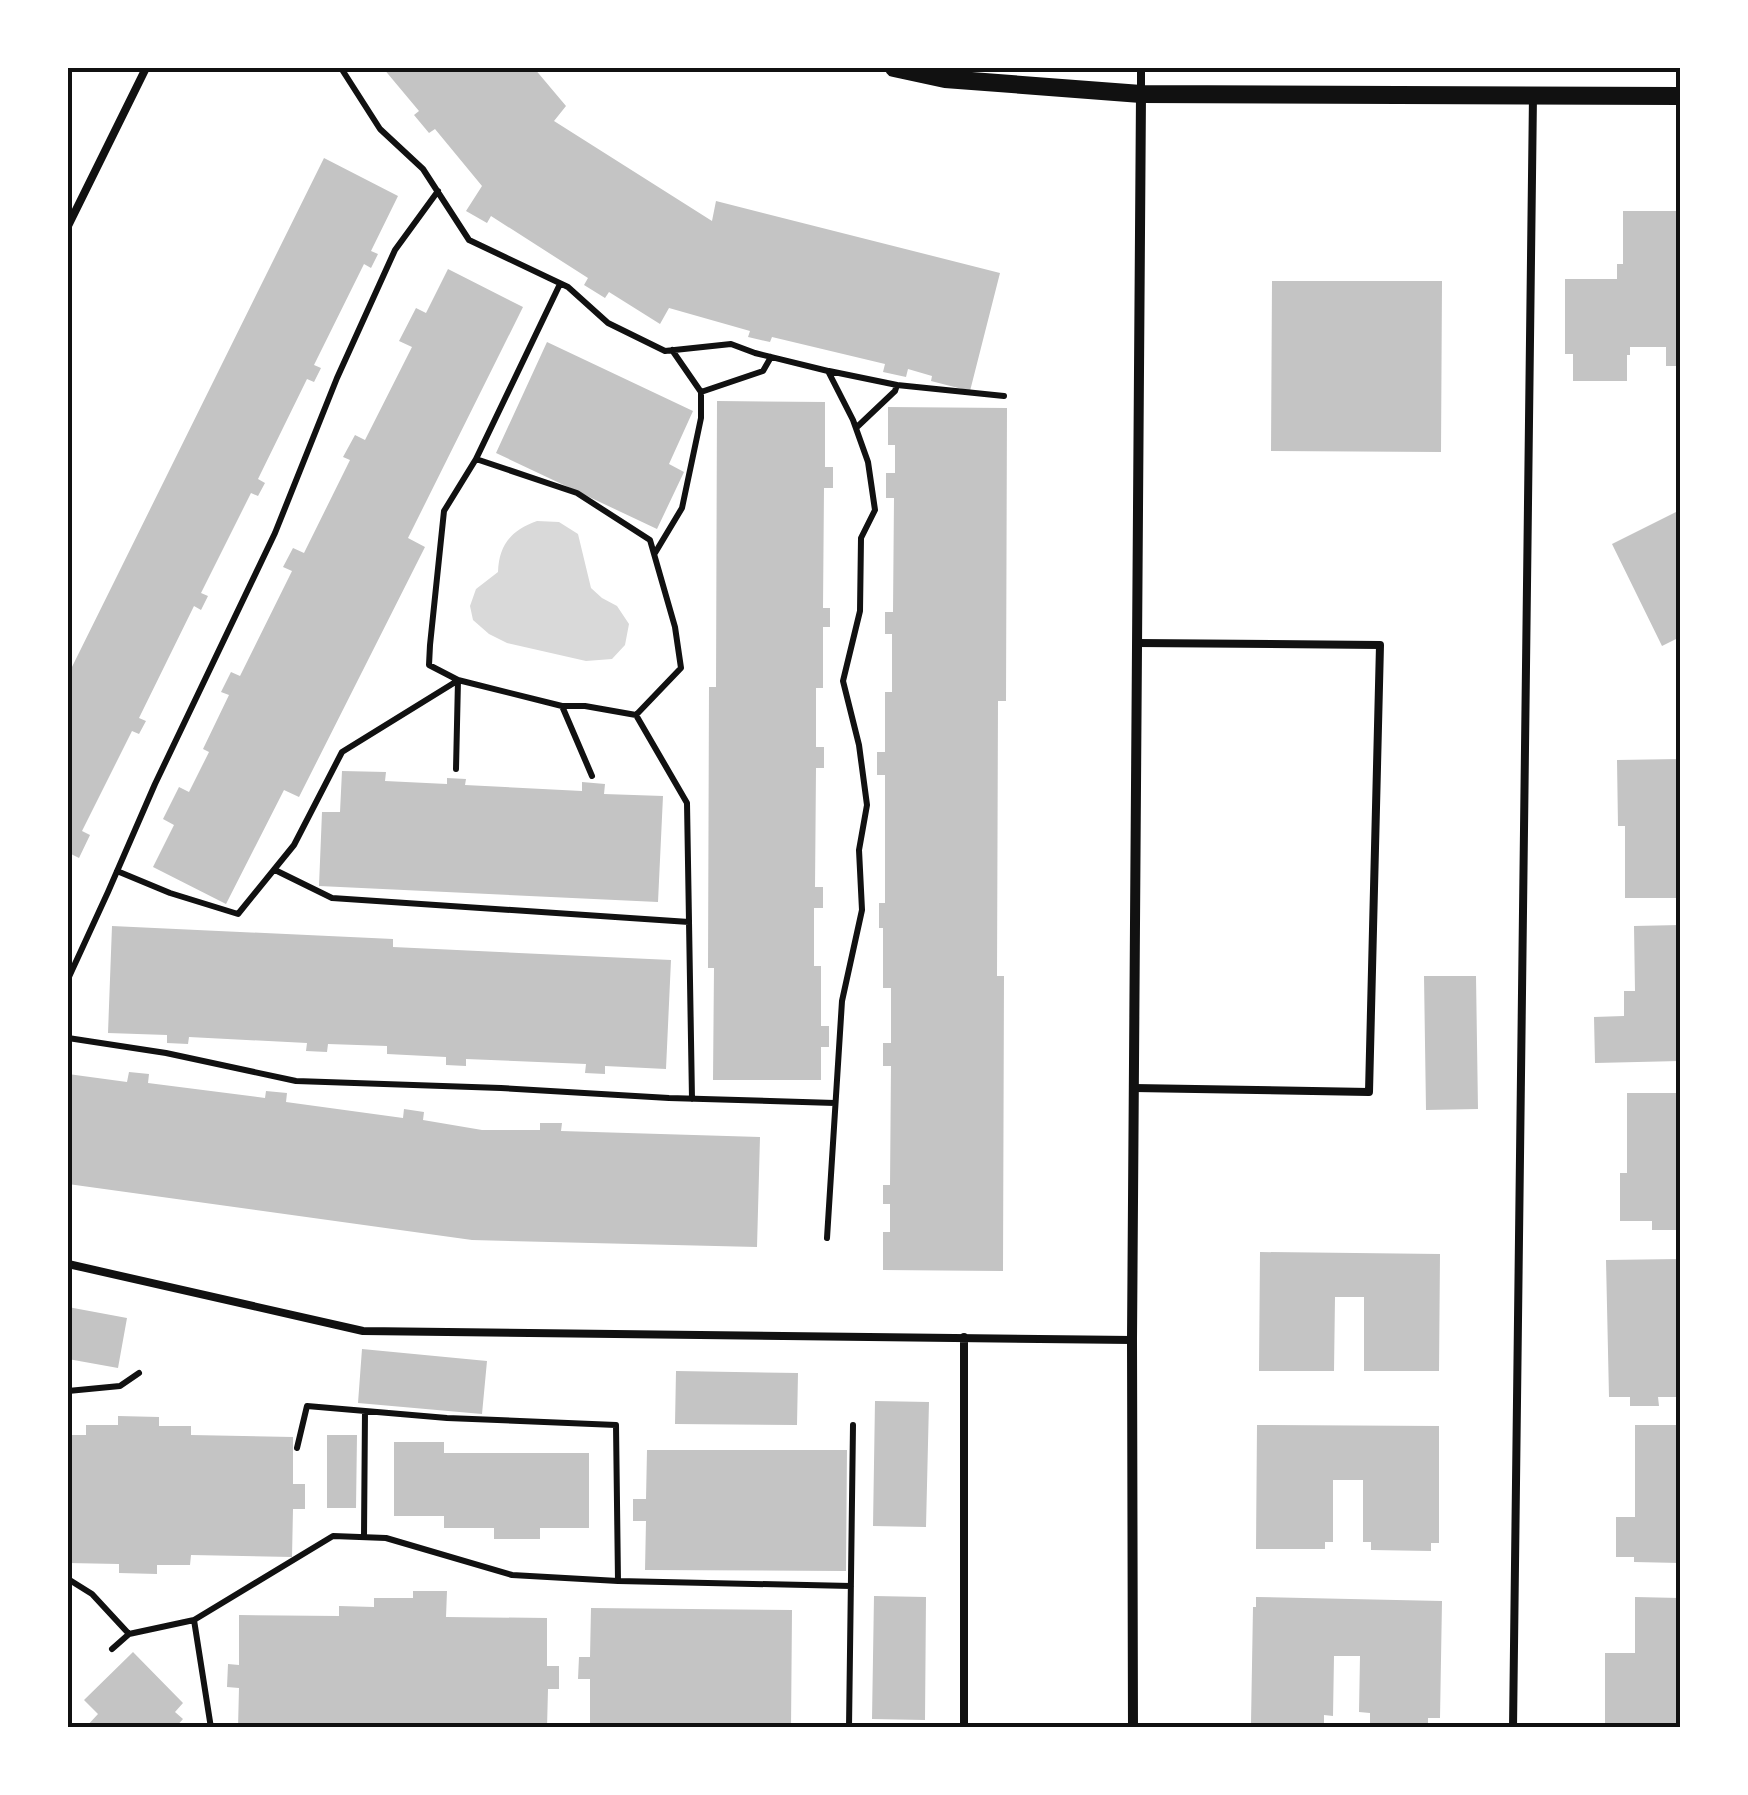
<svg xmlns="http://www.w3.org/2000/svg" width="1748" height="1795" font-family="'Titillium Web',sans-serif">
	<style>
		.water { fill: #d9d9d9 }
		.building { fill: #c4c4c4 }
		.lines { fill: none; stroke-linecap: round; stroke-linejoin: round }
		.path { stroke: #111; stroke-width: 6 }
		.service { stroke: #111; stroke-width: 8 }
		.minor { stroke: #111; stroke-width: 10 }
		.tertiary { stroke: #111; stroke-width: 18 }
		.neatline { fill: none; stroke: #111; stroke-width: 4 }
	</style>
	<rect width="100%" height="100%" fill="#fff"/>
	<!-- water -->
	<path class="water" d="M537,521L559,522L578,534L591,588L602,598L617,606L629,624L625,645L612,659L586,661L507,643L489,634L473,620L470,606L476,589L498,572C499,544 512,530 537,521Z"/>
	<!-- building -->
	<path class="building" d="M383,68H534L566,106L554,121L712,221L716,201L1000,273L970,391L931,381L932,376L908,369L906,377L883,372L885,364L772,337L770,342L748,337L750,331L669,308L660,324L609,292L605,298L584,285L588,278L491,216L487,223L466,211L482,186L435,129L429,133L414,115L419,111Z
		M324,158L398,196L371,251L378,254L371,268L364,264L314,365L321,368L314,382L307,379L258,479L265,483L258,496L251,493L201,593L208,596L201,610L194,606L139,718L146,721L139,734L132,731L82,831L90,835L79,858L71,854L68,861V675Z
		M1623,211H1680V366H1666V347H1630V355H1627V381H1573V354H1565V279H1617V264H1623Z
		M448,269L523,307L408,538L425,547L299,797L284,790L226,904L153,867L174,825L163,819L179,787L189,792L209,752L203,749L229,695L221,692L231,672L240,676L292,571L283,567L293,548L304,553L350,460L343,457L355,435L365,440L412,347L399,341L416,308L426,313Z
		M1272,281H1442L1441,452L1271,451Z
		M547,342L693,411L669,464L684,472L657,529L496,453Z
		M717,401L825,402V467H833V488H824L823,608H830V627H823V688H816V747H824V768H816L815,887H823V908H814V966H821V1026H829V1047H821V1080H713L714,968H708L709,687H716Z
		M888,407L1007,408L1006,701H998L997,976H1004L1003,1271L883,1270V1232H890V1204H883V1185H890L891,1066H883V1043H891V988H883V928H879V903H885V775H877V752H885V692H892V634H885V612H893L894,498H886V473H895V445H888Z
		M1680,510V637L1662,646L1612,544Z
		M1680,759V898H1625V826H1618L1617,760Z
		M342,771L386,772L385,781L447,784V778L466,779L465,785L582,791V782L605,784L604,794L663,796L658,902L319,886L322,812H340Z
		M1680,925V1061L1595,1063L1594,1017L1624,1016V991H1635L1634,926Z
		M112,926L393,939V947L671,960L666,1069L605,1066V1074L585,1073L586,1064L466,1059V1066L446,1065V1057L387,1054V1046L328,1044L327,1052L306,1051L307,1043L189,1037L188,1044L167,1043V1035L108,1033Z
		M1424,976H1476L1478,1109L1426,1110Z
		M129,1072L149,1074L148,1083L265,1098L266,1091L287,1093L286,1102L403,1118L404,1109L424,1112L423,1120L482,1130H540V1123H562L561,1131L760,1137L757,1247L472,1240L68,1184V1074L127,1082Z
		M1627,1093H1680V1230H1652V1221H1620V1173H1627Z
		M1260,1252L1440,1254L1439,1371H1364V1297H1335L1334,1371H1259Z
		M1680,1259V1397H1658L1659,1406H1630V1397H1609L1606,1260Z
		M68,1307L127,1318L118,1368L68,1359Z
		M362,1349L487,1361L482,1414L358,1403Z
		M676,1371L798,1373L797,1425L675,1424Z
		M875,1401L929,1402L926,1527L873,1526Z
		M118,1416L159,1417V1426H191V1435L293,1437V1484H305V1509H293L292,1557L191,1555L190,1565H157V1574L119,1573V1564L68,1563V1435H86V1425H118Z
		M1257,1425L1439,1426V1543H1431V1551L1371,1550V1542H1363V1480H1333V1542H1325V1549H1256Z
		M1635,1425H1680V1563L1634,1562V1557H1616V1517H1635Z
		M327,1435H357L356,1508H327Z
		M394,1442H444V1453H589V1528H540V1539H494V1528H444V1516H394Z
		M647,1450H847L846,1571L645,1570L646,1521H633V1499H646Z
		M413,1591H447L446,1617L547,1618V1666H559V1689H548L547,1728H238L239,1688L227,1687L228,1664L239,1665V1615L339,1616V1606L374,1607V1598H413Z
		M874,1596L926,1597L925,1720L872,1719Z
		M1256,1597L1442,1601L1440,1718H1428V1724L1370,1723V1713L1359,1712L1360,1656H1334L1333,1716L1324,1715V1723H1251L1253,1607H1256Z
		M1635,1597L1680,1598V1728H1605V1653H1635Z
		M591,1608L792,1610L791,1728L590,1727V1679H578L579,1657H590Z
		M133,1652L183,1703L175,1712L183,1719L175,1728H85L98,1714L84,1700Z"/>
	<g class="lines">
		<!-- path -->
		<path class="path" d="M341,68L380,129L423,169L469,240L568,287L608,323L665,351L731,344L755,353L828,371L853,420L868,462L875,510L861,538L860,611L843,681L859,745L867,805L859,850L862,910L842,1001L827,1238
			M829,371L897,385L895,391L857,427
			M897,385L1004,396
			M701,392L763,371L771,357
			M476,459L560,284
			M655,553L682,508L701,418V392L672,350
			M458,680L429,665L430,645L444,511L476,459L577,493L650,540L675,627L681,668L636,715
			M456,769L458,680L562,706
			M592,776L562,706H585L636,715L687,803L692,1099
			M275,870L332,898L689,922
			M117,871L170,893L238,914L294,845L342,752L457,681
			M68,979L108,892L155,784L275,533L337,378L395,250L438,191
			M68,1038L166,1053L296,1081L501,1088L669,1098L835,1103
			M68,1391L120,1386L139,1373
			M297,1448L307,1406L447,1418L616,1425L618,1581
			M364,1537L365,1411
			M68,1579L92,1594L129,1634L112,1649
			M194,1620L333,1536L386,1538L512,1575L618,1581L851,1586
			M129,1634L194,1620L211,1728
			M849,1728L853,1425"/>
		<!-- service -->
		<path class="service" d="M1141,68V93
			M68,226L146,68
			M1134,1088L1369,1092L1380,645L1137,643
			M68,1264L363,1331L1132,1340
			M964,1728V1337
			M1513,1728L1533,95"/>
		<!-- minor -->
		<path class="minor" d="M1133,1728L1132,1340L1141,94"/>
		<!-- tertiary -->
		<path class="tertiary" d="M894,68L945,79L1141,94L1680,96"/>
	</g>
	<!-- border -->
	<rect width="1748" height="1795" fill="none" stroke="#ffffff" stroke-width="140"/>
	<rect x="70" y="70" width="1608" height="1655" class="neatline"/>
</svg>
